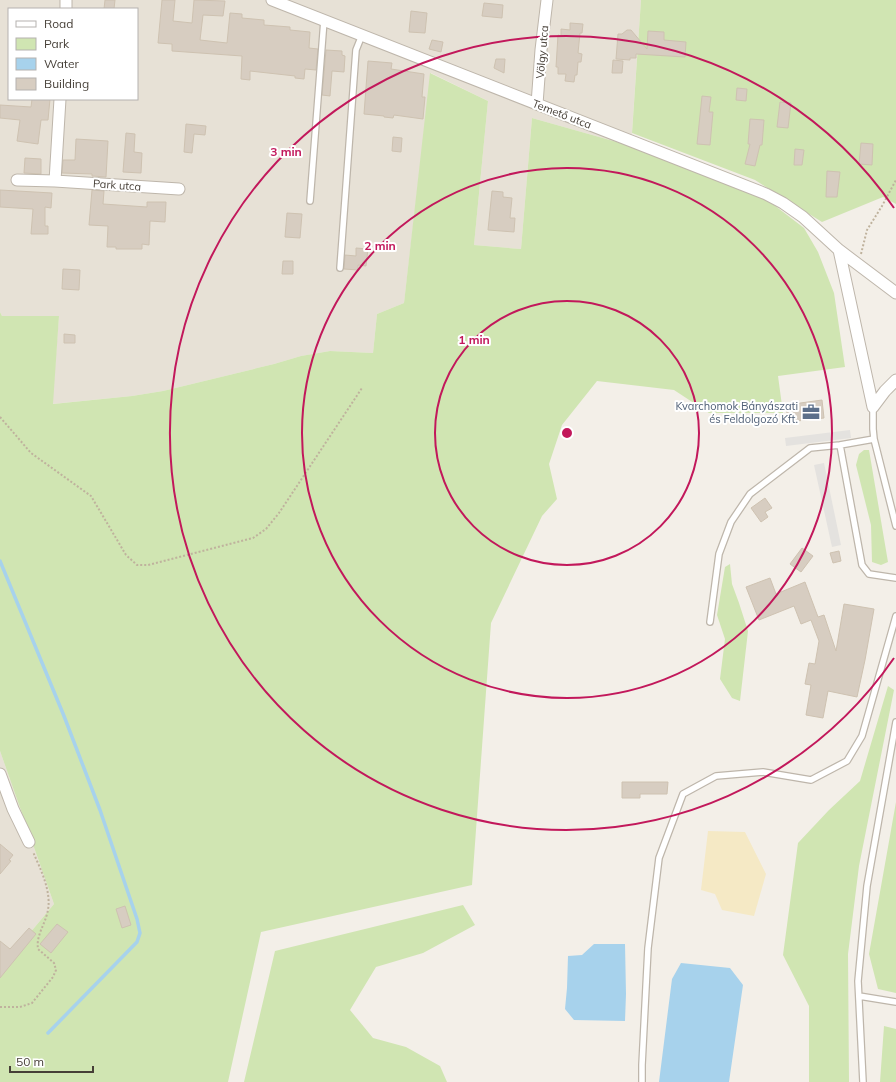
<svg xmlns="http://www.w3.org/2000/svg" width="896" height="1082" font-family="Mulish,sans-serif">
	<style>
		.residential { fill: #e7e1d6; fill-rule: evenodd }
		.green { fill: #d0e5b2 }
		.sand { fill: #f5e9c5 }
		.parking { fill: #e4e2df }
		.water { fill: #a7d2ec }
		.lines { fill: none; stroke-linecap: round; stroke-linejoin: round }
		.stream { stroke: #a7d2ec; stroke-width: 3.5 }
		.building { fill: #d7cdc1; stroke: #cec2b1 }
		.lane-casing { stroke: #beb6ab; stroke-width: 8 }
		.street-casing { stroke: #beb6ab; stroke-width: 13 }
		.path { stroke: #bfb29d; stroke-width: 2; stroke-dasharray: 2 2; stroke-linecap: butt }
		.lane { stroke: #fff; stroke-width: 5.5 }
		.street { stroke: #fff; stroke-width: 11 }
		.ring { fill: none; stroke: #c2185b; stroke-width: 2 }
		.labels { text-anchor: middle; stroke-width: 4; stroke-linejoin: round; paint-order: stroke }
		.street-label { font-size: 11px; fill: #463f37; stroke: #fff }
		.service-label { font-size: 11px; fill: #4e5e75; stroke: #fff; text-anchor: end }
		.centre { fill: #c2185b; stroke: #fff; stroke-width: 2 }
		.ring-label { font-size: 12px; text-anchor: middle; font-weight: bold; fill: #c2185b; stroke: #fff; stroke-width: 4; stroke-linejoin: round; paint-order: stroke }
	</style>
	<rect width="100%" height="100%" fill="#f3efe8"/>
	<!-- residential -->
	<path class="residential" d="M0,0H641L631,146L532,118L521,249L474,245L488,101L431,73L404,303L377,314L373,353L330,351L301,356L274,364L163,391L132,396L52,404L59,316H2L0,312ZM9,9H137V99H9Z
		M0,751L54,904L0,969Z"/>
	<!-- green -->
	<path class="green" d="M641,0H896V204L883,197L822,222L755,180L632,133Z
		M430,73L488,101L474,245L521,249L532,118L631,146L745,189L774,205L804,228L818,252L834,293L845,367L778,376L783,413H709L674,390L597,381L562,425L549,464L557,499L542,516L491,623L472,885L261,932L228,1082H0V969L54,904L0,751V312L2,316H59L53,404L132,396L163,391L274,364L301,356L330,351L373,353L377,314L404,303Z
		M864,450H869L888,562L881,565L872,562L871,525L856,465L859,454Z
		M730,564L732,584L739,603L748,631L740,701L732,698L720,679L725,639L717,615L725,567Z
		M888,686L894,690L859,866L848,954L849,1082H809V1006L783,955L798,843L829,810L860,781Z
		M896,802V993L878,989L869,954Z
		M463,905L475,925L423,953L376,967L350,1010L373,1038L406,1047L440,1066L447,1082H244L275,951Z
		M884,1026L896,1029V1082H880Z"/>
	<!-- sand -->
	<path class="sand" d="M708,831L745,832L766,874L754,916L722,910L715,894L701,890Z"/>
	<!-- parking -->
	<path class="parking" d="M850,430L851,438L786,446L785,438Z
		M824,463L841,545L832,547L814,465Z"/>
	<!-- water -->
	<path class="water" d="M594,944H625L626,994L625,1021L574,1020L565,1009L567,988L568,956L582,955Z
		M681,963L730,968L743,985L729,1082H659L672,979Z"/>
	<g class="lines">
		<!-- stream -->
		<path class="stream" d="M0,561L64,716L100,810L137,919L140,933L137,942L48,1033"/>
	</g>
	<!-- building -->
	<path class="building" d="M105,0H115L114,9H104Z
		M162,0H175L173,21L192,23L194,0L225,1L223,16L203,15L200,40L227,43L230,13L242,14V18L264,20V25L290,27V30L310,32L309,48L318,49L316,70L305,69L304,79L295,78V76L250,71V80L241,79L242,56L172,51V44L158,43Z
		M484,3L503,5L502,18L482,16Z
		M411,11L427,13L425,33L409,32Z
		M570,23L583,24L582,33H580L578,53L582,54L581,62H578L577,75H575L574,82L565,81L566,74H558V67H556L558,35L561,36V29L570,30Z
		M627,30H631L647,49L648,31L664,32V40L686,42L685,57L636,54V58H630V60L616,59L618,34H622Z
		M432,40L443,42L441,52L429,49Z
		M326,50L342,51V55L345,56L344,72L332,71L330,96L322,95Z
		M496,59H505L504,73L494,68Z
		M613,60L623,61L622,73H612Z
		M368,61L392,63L391,69L424,74L422,97H425L423,119L394,115L393,118L384,117V116L364,114Z
		M737,88L747,89L746,101L736,100Z
		M702,96L711,97L709,112H713L710,145L697,144Z
		M32,99H50L48,120H41L38,144L17,141L20,120L0,118V105L31,107Z
		M780,102L791,103L788,128L777,127Z
		M750,119L764,120L762,145H760L755,166L745,164L750,144H748Z
		M186,124L206,126L205,135L194,134L192,153L184,152Z
		M126,133L135,134L134,152L142,153L141,173L123,172Z
		M393,137L402,138L401,152L392,151Z
		M76,139L108,141L106,177L92,176V174L62,173L63,160H75Z
		M861,143L873,144L872,165L859,164Z
		M795,149L804,150L802,165H794Z
		M25,158L41,159V174L24,173Z
		M827,171L840,172L837,197H826Z
		M0,190L52,193L51,208L45,207V226H48V234H31L33,209L0,207Z
		M92,190L104,191L103,204L147,207V202H166L165,222L150,221L149,245L142,244V249H116V247H107L108,226L89,225Z
		M492,191L503,192V197L512,198L510,218H515L514,232L488,230Z
		M287,213L302,214L300,238L285,237Z
		M356,248L368,249L366,266L358,265V270L344,269L345,255L356,256Z
		M283,261H293V274H282Z
		M63,269L80,270L79,290L62,289Z
		M64,334L75,335V343H64Z
		M822,400L824,418L788,422L786,405Z
		M765,498L772,508L765,512L768,517L761,522L751,508Z
		M802,548L813,556L801,572L790,564Z
		M839,551L841,561L833,563L830,553Z
		M770,578L776,594L805,582L818,617L824,615L836,651L844,604L874,609L865,660L857,697L828,691L823,718L806,715L811,685L805,684L809,663L815,664L819,641L811,620L801,624L794,606L759,620L746,587Z
		M622,782H668L667,794H640V798H622Z
		M0,844L13,855L9,860L11,861L0,874Z
		M125,906L131,925L122,928L116,909Z
		M57,924L68,932L51,953L40,944Z
		M29,928L36,934L0,978V941L10,949Z"/>
	<g class="lines">
		<!-- lane casing -->
		<g class="lane-casing">
			<path id="lane" d="M310,201L324,20
				M340,268L356,50L362,35
				M873,407V429L874,439L896,526
				M840,445L862,565L869,574L896,578
				M710,622L719,554L731,522L750,494L810,448L840,445L874,439
				M859,996L896,1002
				M642,1082V1065L648,948L659,858L683,794L716,776L763,772L811,780L847,761L862,736L896,616
				M863,1082L858,981L867,886L896,722"/>
		</g>
		<!-- street casing -->
		<g class="street-casing">
			<path id="street" d="M272,0L766,194L783,203L803,217L839,250L896,293
				M66,9V0
				M60,99L55,181L179,189
				M537,104L541,50L547,0
				M17,180L55,181
				M839,250L873,407
				M873,407L885,391L896,380
				M0,774L13,809L29,842"/>
		</g>
		<!-- path -->
		<path class="path" d="M861,254L867,230L882,206L896,180
			M0,417L31,453L91,496L126,555L137,565H148L253,538L266,529L279,513L362,388
			M0,1007H20L32,1003L53,977L56,970L54,963L38,949C36,936 44,926 47,914C53,894 41,870 33,852"/>
		<!-- lane -->
		<use href="#lane" class="lane"/>
		<!-- street -->
		<use href="#street" class="street"/>
	</g>
	<!-- distance rings -->
	<g class="ring">
		<circle cx="567" cy="433" r="132"/>
		<circle cx="567" cy="433" r="265"/>
		<path d="M894 658A397 397 0 1 1 894 208"/>
	</g>
	<!-- icons -->
	<defs>
		<g id="office-bare" transform="scale(1.38)"><path d="M-6-3h4V-5.5h4V-3h4V5H-6ZM-1-4.5V-3h2v-1.5ZM-6 0V1H6V0Z" fill="#5c6f8a" stroke="#fff" stroke-width="2.5" paint-order="stroke"/></g>
	</defs>
	<g fill-rule="evenodd">
		<use href="#office-bare" x="811" y="412"/>
	</g>
	<g class="labels">
		<!-- street labels -->
		<g class="street-label">
			<text transform="translate(542 52) rotate(-85)" y="4">Völgy utca</text>
			<text transform="translate(562 114) rotate(21)" y="4">Temető utca</text>
			<text transform="translate(117 185) rotate(4)" y="4">Park utca</text>
		</g>
		<!-- service labels -->
		<g class="service-label">
			<text x="798" y="410">Kvarchomok Bányászati<tspan x="798" dy="13">és Feldolgozó Kft.</tspan></text>
		</g>
	</g>
	<circle cx="567" cy="433" r="6" class="centre"/>
	<g class="ring-label">
		<text x="286" y="156">3 min</text>
		<text x="380" y="250">2 min</text>
		<text x="474" y="344">1 min</text>
	</g>
	<!-- legend -->
	<rect x="8" y="8" width="130" height="92" fill="#ffffff" stroke="#b5b2af"/>
	<rect x="16" y="21" width="20" height="6" fill="#ffffff" stroke="#b5b2af"/>
	<text x="44" y="28" font-size="12" fill="#463f37">Road</text>
	<rect x="16" y="38" width="20" height="12" fill="#d0e5b2" stroke="#b5b2af"/>
	<text x="44" y="48" font-size="12" fill="#463f37">Park</text>
	<rect x="16" y="58" width="20" height="12" fill="#a7d2ec" stroke="#b5b2af"/>
	<text x="44" y="68" font-size="12" fill="#463f37">Water</text>
	<rect x="16" y="78" width="20" height="12" fill="#d7cdc1" stroke="#b5b2af"/>
	<text x="44" y="88" font-size="12" fill="#463f37">Building</text>
	<!-- scale -->
	<path d="M10 1066v6h83v-6" fill="none" stroke="#463f37" stroke-width="2"/>
	<text x="16" y="1066" font-size="12" fill="#463f37" stroke="#ffffff" stroke-width="3" paint-order="stroke">50 m</text>
</svg>
